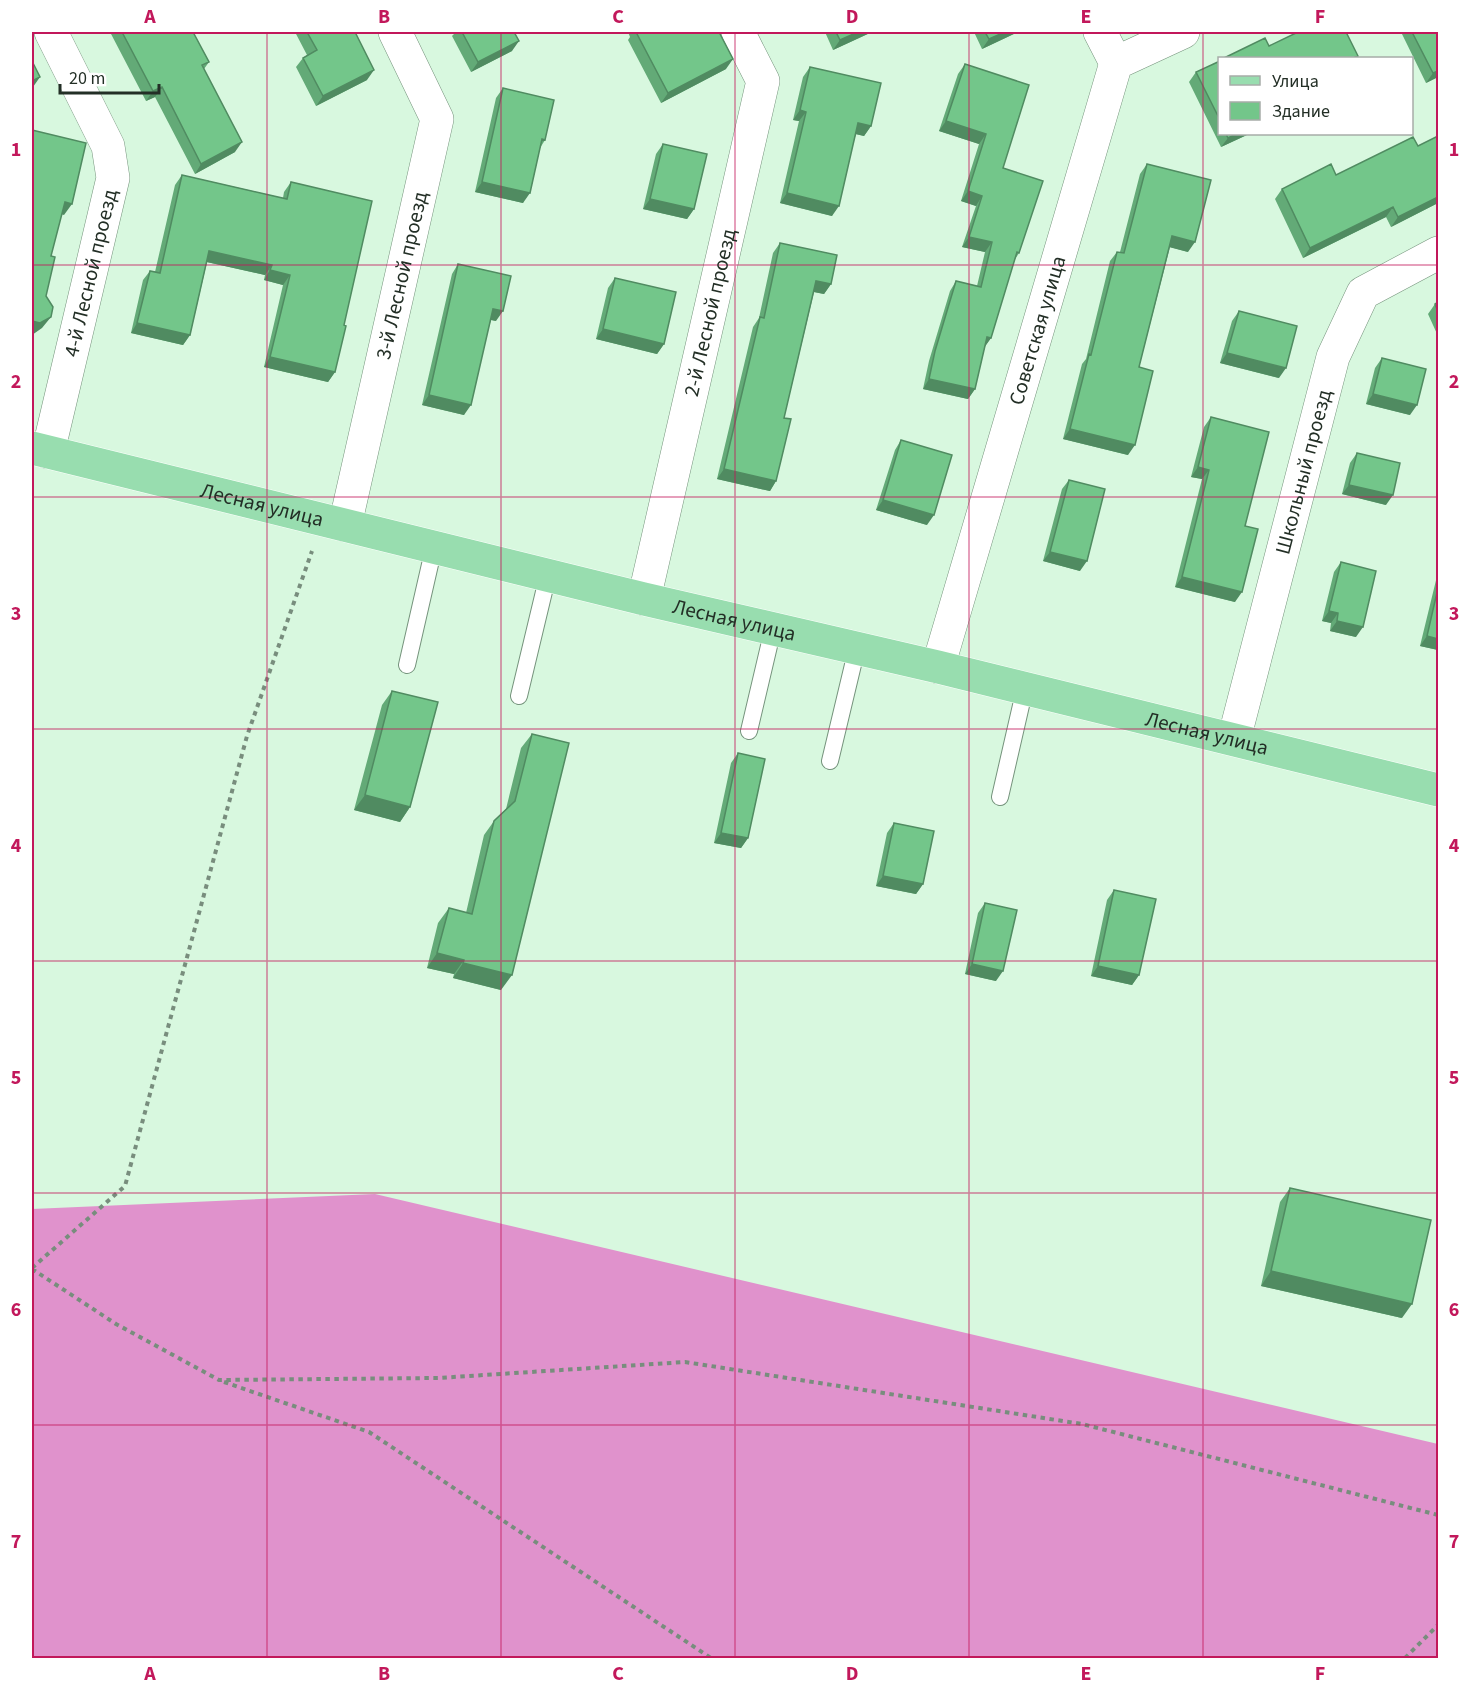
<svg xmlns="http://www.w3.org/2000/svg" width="1470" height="1690" font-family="'Source Sans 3',sans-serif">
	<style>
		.forest { fill: #e092cc }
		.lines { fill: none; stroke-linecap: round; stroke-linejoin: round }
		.service-casing { stroke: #75937c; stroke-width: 18 }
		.minor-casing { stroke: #75937c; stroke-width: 34 }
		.primary-casing { stroke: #fff; stroke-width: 34 }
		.path { stroke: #788d7d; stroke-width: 4; stroke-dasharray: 4.5 4.5; stroke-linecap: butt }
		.service { stroke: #fff; stroke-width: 16 }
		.minor { stroke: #fff; stroke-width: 33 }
		.primary { stroke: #98ddaf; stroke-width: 33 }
		.wall { fill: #63aa77 }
		.shaded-wall { fill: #508b61 }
		.building { fill: #73c68a; stroke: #508b61; stroke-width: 1.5 }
		.grid { fill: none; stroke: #c2185b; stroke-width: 1.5; stroke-opacity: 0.55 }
		.labels { text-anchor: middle; stroke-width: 4.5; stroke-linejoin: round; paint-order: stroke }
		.street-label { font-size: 21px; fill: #232f26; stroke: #fff }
		.neatline { fill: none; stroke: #c2185b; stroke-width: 2 }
		.grid-label { font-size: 20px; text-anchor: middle; font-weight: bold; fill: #c2185b }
	</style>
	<rect width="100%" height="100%" fill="#d8f8df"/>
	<!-- forest -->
	<path class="forest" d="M375,1194L1438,1444V1658H32V1209Z"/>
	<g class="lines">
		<!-- service casing -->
		<g class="service-casing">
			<path id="service" d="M407,665L434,547
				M519,696L548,575
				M749,731L773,629
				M830,761L857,648
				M1000,797L1025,688"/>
		</g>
		<!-- minor casing -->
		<g class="minor-casing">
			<g id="minor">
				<path d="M1100,32L1116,63"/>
				<path id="s1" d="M48,452L113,178L108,146L51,32"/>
				<path id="s2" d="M345,525L437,119L395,32"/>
				<path id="s3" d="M644,599L763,81L738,32"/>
				<path id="s4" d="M938,667L1116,63L1183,32"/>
				<path id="s5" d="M1234,739L1333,357L1363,293L1438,253"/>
			</g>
		</g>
		<!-- primary casing -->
		<g class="primary-casing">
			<g id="primary">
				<path id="s6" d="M32,448L644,599L938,667L1438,790"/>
			</g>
		</g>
		<!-- path -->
		<path class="path" d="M32,1268L125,1186L247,736L312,551
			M32,1269L116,1324L219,1380L438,1378L685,1362L1082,1424L1438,1515
			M224,1382L369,1432L711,1658
			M1405,1658L1438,1625"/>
		<!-- service -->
		<use href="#service" class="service"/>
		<!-- minor -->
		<use href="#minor" class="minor"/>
		<!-- primary -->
		<use href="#primary" class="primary"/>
	</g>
	<!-- wall -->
	<path class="wall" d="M110,32H193L209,62L204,69L235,152L195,174L155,97L146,101Z
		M295,32H351L367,80L316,106L296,67L303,58L307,55Z
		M456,32H514L512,51L471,72L452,36Z
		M628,32H719L726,69L661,103L628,40L630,37Z
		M825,32H872L833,50Z
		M974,32H1018L982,49Z
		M1401,32H1438V77L1426,83Z
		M1220,61V134H1249L1221,147L1189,82L1196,72Z
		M965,64L1003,168L1019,253L1014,261L991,338L985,346L975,389L968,399L923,389L929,361L950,291L956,281L977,286L985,252L962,247L976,206L961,201L979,144L939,131L958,74Z
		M810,67L871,126L864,136L856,134L832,216L780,203L799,121L793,120L803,77Z
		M503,88L545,140L540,148L523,203L475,192L496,98Z
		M663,144L694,209L687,219L643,209L656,154Z
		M1147,164L1188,252L1170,247L1139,367L1128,455L1063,439L1082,364L1086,359L1110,261L1117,252H1120L1140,174Z
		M182,175L283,198L284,192L291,182L344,325L335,372L328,382L264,367L283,285L264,280L265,275L207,262L190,335L183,345L131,333L143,280L150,271L155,272L175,185Z
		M1336,175L1438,203L1391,227L1386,217L1303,258L1275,199L1282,189Z
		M780,243L831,284L824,294L814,292L784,418L776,481L770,491L717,479L753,327L759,318L773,253Z
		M458,264L496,321L491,320L464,415L422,405L452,274Z
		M615,278L664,344L657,354L596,339L608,288Z
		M1438,302V336L1428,314L1435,304Z
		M1239,311L1279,378L1220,363L1232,321Z
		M1382,358L1410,415L1366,404L1375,368Z
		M1211,417L1245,526L1235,602L1175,587L1202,479L1191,477L1204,427Z
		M901,440L927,525L876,510L895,450Z
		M1357,453L1386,505L1342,494L1350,463Z
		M1069,480L1080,571L1043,561L1062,489Z
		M1341,562L1356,637L1330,631L1331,623L1322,621L1334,572Z
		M1438,572V650L1420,646Z
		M392,691L410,807L400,822L354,810L382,705Z
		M532,734L501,990L453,978L454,974L427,968L438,923L449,908L466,913L484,835L494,821L506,809L521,748Z
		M738,753L748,838L741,848L714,843L731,763Z
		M894,823L923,884L916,894L876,886L887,833Z
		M1114,890L1139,975L1132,985L1091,976L1107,900Z
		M985,903L996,981L965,974L978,913Z
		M1290,1188L1402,1318L1261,1286L1280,1202Z"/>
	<!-- shaded-wall -->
	<path class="shaded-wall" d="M858,32H872L833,50L840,40Z
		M1005,32H1018L982,49L989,39Z
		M519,41L512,51L471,72L478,62Z
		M733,59L726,69L661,103L668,93Z
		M374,70L367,80L316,106L323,96Z
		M1438,71V77L1426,83L1433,73Z
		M40,77L33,87L32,88V81Z
		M162,87L155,97L146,101L153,91Z
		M800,110L806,112L799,121L793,120Z
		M946,121L986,134L979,144L939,131Z
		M858,123L871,126L864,136L851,133Z
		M1236,134H1249L1221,147L1228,138Z
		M242,142L235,152L195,174L201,164Z
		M482,182L530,193L523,203L475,192Z
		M968,191L982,196L976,206L961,201Z
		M787,193L839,206L832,216L780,203Z
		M1438,197V203L1391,227L1398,217Z
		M650,199L694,209L687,219L643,209Z
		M65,202L72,204L64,215L57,213Z
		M1393,207L1386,217L1303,258L1310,248Z
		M1172,236L1195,242L1188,252L1165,246Z
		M969,237L992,242L985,252L962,247Z
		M209,251L272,265L265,275L202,261Z
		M270,270L290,275L283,285L264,280Z
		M816,281L831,284L824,294L809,291Z
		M493,309L503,311L496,321L487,319Z
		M51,317L42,328L32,335V321Z
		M137,323L190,335L183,345L131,333Z
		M603,329L664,344L657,354L596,339Z
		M987,337L991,338L984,348Z
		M1227,353L1286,368L1279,378L1220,363Z
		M270,357L335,372L328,382L264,367Z
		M929,379L975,389L968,399L923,389Z
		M1373,394L1417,405L1410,415L1366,404Z
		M429,395L471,405L464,415L422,405Z
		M1070,429L1135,445L1128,455L1063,439Z
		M1198,467L1209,470L1202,479L1191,477Z
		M724,469L776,481L770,491L717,479Z
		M1349,485L1393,495L1386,505L1342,494Z
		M883,500L934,515L927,525L876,510Z
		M1050,552L1087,561L1080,571L1043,561Z
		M1182,577L1242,592L1235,602L1175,587Z
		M1329,611L1338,613L1331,623L1322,621Z
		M1337,621L1363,627L1356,637L1330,631Z
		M1427,636L1438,639V650L1420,646Z
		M365,795L410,807L400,822L354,810Z
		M721,833L748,838L741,848L714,843Z
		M883,876L923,884L916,894L876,886Z
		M437,953L464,960L454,974L427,968Z
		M463,963L512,975L501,990L453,978Z
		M972,964L1003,971L996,981L965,974Z
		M1098,966L1139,975L1132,985L1091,976Z
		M1271,1271L1412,1304L1402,1318L1261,1286Z"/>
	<!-- building -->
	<path class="building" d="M122,32H193L209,62L202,65L242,142L201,164L162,87L153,91Z
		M307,32H355L374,70L323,96L303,58L317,50Z
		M462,32H514L519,41L478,62Z
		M636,32H719L733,59L668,93Z
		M836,32H858L840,40Z
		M985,32H1005L989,39Z
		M1298,32H1346L1358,56L1353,58H1224L1265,38L1269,46Z
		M1412,32H1438V71L1433,73Z
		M32,61L40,77L32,81Z
		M1220,61V120L1196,72Z
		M965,64L1029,85L1003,168L1043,181L1019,253L1017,252L991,338L987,337L975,389L929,379L935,351L956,281L981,287L992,242L969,237L982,196L968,191L986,134L946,121Z
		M810,67L881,83L871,126L858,123L839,206L787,193L806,112L800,110Z
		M503,88L554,100L545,140L542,139L530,193L482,182Z
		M32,130L86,143L72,204L65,202L51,256L55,257L46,296L53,307L51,317L40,323L32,321Z
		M1226,134H1236L1228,138Z
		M1438,136V197L1398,217L1393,207L1310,248L1282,189L1331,164L1336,175L1413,137L1418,146Z
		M663,144L707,154L694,209L650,199Z
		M1147,164L1211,180L1195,242L1172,236L1139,367L1153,371L1135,445L1070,429L1089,354L1091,355L1117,252L1124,253Z
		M182,175L287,199L291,182L372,201L344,325L346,326L335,372L270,357L290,275L270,270L272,265L209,251L190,335L137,323L150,271L160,273Z
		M780,243L837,255L831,284L816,281L784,418L791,419L776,481L724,469L760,317L764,318Z
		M458,264L511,276L503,311L493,309L471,405L429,395Z
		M615,278L676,292L664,344L603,329Z
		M1438,302V312L1435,304Z
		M1239,311L1297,326L1286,368L1227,353Z
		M1382,358L1426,369L1417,405L1373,394Z
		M1211,417L1269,432L1245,526L1258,529L1242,592L1182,577L1209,470L1198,467Z
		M901,440L952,455L934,515L883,500Z
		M1357,453L1400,463L1393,495L1349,485Z
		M1069,480L1105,489L1087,561L1050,552Z
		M1341,562L1376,571L1363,627L1337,621L1338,613L1329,611Z
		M1438,588V639L1427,636Z
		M392,691L438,702L410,807L365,795Z
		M532,734L569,743L512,975L463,963L464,960L437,953L449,908L472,914L494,821L515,801Z
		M738,753L765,759L748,838L721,833Z
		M894,823L934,831L923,884L883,876Z
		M1114,890L1156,899L1139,975L1098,966Z
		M985,903L1017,910L1003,971L972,964Z
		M1290,1188L1431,1220L1412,1304L1271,1271Z"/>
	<!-- grid -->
	<path class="grid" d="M267,32V1658M501,32V1658M735,32V1658M969,32V1658M1203,32V1658M32,265H1438M32,497H1438M32,729H1438M32,961H1438M32,1193H1438M32,1425H1438"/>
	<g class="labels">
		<!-- street labels -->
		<g class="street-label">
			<text dy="7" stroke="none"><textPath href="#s1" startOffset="184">4-й Лесной проезд</textPath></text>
			<text dy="7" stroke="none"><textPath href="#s2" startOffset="256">3-й Лесной проезд</textPath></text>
			<text dy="7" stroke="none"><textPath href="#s3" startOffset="294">2-й Лесной проезд</textPath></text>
			<text dy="7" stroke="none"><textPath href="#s4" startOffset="351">Советская улица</textPath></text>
			<text dy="7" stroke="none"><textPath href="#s5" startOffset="276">Школьный проезд</textPath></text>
			<text dy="7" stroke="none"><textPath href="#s6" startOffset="237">Лесная улица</textPath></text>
			<text dy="7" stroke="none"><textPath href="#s6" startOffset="723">Лесная улица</textPath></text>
			<text dy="7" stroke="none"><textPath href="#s6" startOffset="1209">Лесная улица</textPath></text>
		</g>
	</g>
	<!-- border -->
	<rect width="1470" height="1690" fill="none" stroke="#ffffff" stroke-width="66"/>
	<!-- legend -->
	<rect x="1218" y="57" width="195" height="78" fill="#ffffff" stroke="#a7aca8" stroke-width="1.5"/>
	<rect x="1230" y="76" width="30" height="9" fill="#98ddaf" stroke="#a7aca8" stroke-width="1.5"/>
	<text x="1272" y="87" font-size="18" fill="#232f26">Улица</text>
	<rect x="1230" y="102" width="30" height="18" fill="#73c68a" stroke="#a7aca8" stroke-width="1.5"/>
	<text x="1272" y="117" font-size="18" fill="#232f26">Здание</text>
	<!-- scale -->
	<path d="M60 84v9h99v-9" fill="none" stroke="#232f26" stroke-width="3"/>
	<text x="69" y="84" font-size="18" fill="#232f26" stroke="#ffffff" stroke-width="4.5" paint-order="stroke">20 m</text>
	<rect x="33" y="33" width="1404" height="1624" class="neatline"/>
	<g class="grid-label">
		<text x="150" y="23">A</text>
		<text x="384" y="23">B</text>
		<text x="618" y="23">C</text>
		<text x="852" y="23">D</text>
		<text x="1086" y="23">E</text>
		<text x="1320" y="23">F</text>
		<text x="16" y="156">1</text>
		<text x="1454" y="156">1</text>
		<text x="16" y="388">2</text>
		<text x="1454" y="388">2</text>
		<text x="16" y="620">3</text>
		<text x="1454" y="620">3</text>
		<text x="16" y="852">4</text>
		<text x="1454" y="852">4</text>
		<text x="16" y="1084">5</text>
		<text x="1454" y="1084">5</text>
		<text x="16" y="1316">6</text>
		<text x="1454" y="1316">6</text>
		<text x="16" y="1548">7</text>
		<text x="1454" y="1548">7</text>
		<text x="150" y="1680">A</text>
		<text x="384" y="1680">B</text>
		<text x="618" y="1680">C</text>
		<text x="852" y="1680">D</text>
		<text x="1086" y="1680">E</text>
		<text x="1320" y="1680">F</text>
	</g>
</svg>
